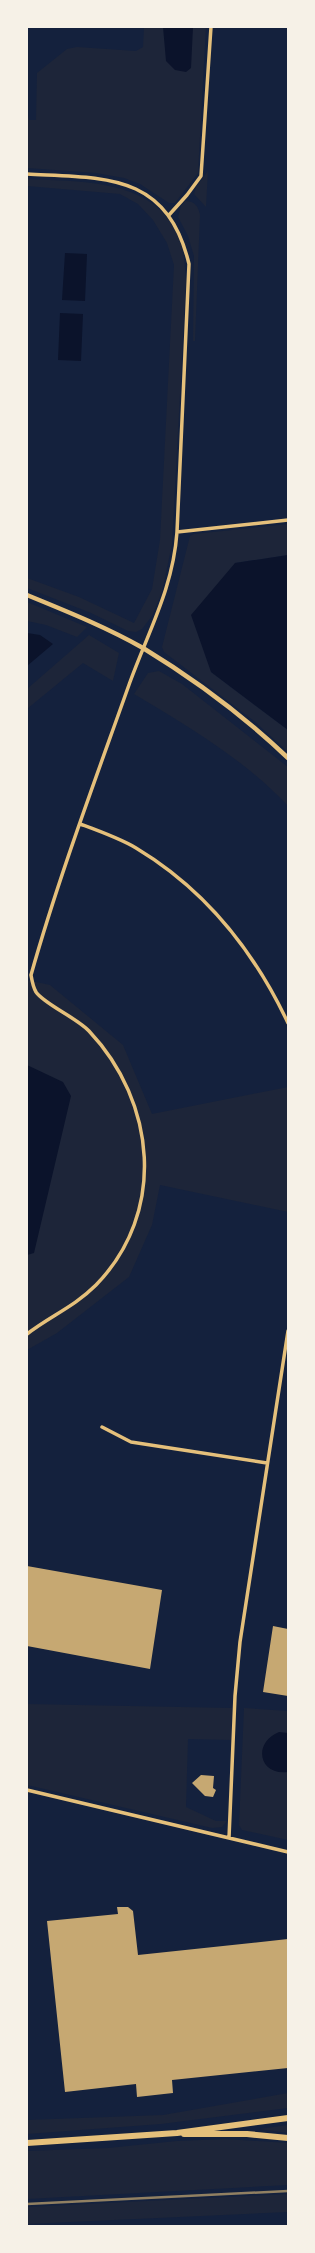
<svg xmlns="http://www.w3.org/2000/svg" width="315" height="2253" font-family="Poppins,sans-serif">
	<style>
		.green { fill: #1d2539 }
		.water { fill: #0b132b }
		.building { fill: #c6a872 }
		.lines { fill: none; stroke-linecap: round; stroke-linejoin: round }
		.minor { stroke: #e5c07b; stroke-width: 3.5 }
		.tertiary { stroke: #e5c07b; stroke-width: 4.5 }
		.primary { stroke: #e5c07b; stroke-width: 6 }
		.rail { stroke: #918062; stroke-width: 2.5 }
	</style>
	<rect width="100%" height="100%" fill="#14213d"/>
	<!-- green -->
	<path class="green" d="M144,27H206L198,173L175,203H169L140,184L124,178L96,173L27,168V110L29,120H36L37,73L67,49L77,47L136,51L143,47Z
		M208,171L206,207L194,194L196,187Z
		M27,179C85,182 166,178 183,251C185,261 185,272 186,282L172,544L162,592L152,616L142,629L136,632L128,631L91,613L27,588V578L79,597L134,623L152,589L160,540L174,265L167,243L153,220L138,204L120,194L27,186Z
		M185,201C195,201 198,206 200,215L195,341H193L194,256L188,236L178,217L181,206Z
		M288,524V555L235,563L211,672L288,730V752L254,721L164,652L162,647L190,536L194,534Z
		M27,602L87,627L77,637L46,625L27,621Z
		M89,635L119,653L113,681L83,663L27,709V689Z
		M159,671L182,684L288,767V806C244,759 189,727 134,694L148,673Z
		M27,980L50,985L123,1045L152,1114L288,1087V1212L160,1185L152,1225L129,1277L57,1333L27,1350Z
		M27,1704L232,1708L231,1740L188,1739L186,1807L216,1821H227L222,1827L212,1828L27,1785Z
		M244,1708L288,1711V1840L242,1830L239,1825Z
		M288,2093V2108L161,2124L27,2134V2120L163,2115Z
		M288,2125V2133L259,2129Z
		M225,2139L288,2143V2185L27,2199V2151L108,2148L177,2141Z
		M288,2194V2212L27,2224V2207Z"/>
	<!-- water -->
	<path class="water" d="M163,27H193L191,68L186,72L175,70L166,61Z
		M65,253L87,254L85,301L62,300Z
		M60,313L83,314L81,361L58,360Z
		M288,555V730L211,672L191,615L235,563Z
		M27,633L40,635L53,644L27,666Z
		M27,1065L63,1082L71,1096L34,1253L27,1255Z
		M279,1732L288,1733V1772C259,1776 252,1743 279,1732Z"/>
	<!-- building -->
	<path class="building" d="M27,1566L162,1590L150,1669L27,1646Z
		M273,1626L288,1629V1696L263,1692Z
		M201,1775L214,1776L213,1788L216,1790L213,1797L205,1796L192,1783Z
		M117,1907H128L133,1911L138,1955L288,1939V2068L172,2080L173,2093L137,2097L136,2084L65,2092L47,1921L118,1914Z"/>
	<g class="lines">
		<!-- minor -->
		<path class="minor" d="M27,174C104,178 167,172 189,264L177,532C173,588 149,630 130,682C96,778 59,876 31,975C32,981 33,987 36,992C44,1004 77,1018 89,1031C156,1102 167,1212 96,1285C74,1307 50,1316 27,1334
			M169,215L187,195L201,176L211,27
			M177,532L288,520
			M80,824C99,831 119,838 136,848C206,890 254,951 288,1023
			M102,1427L131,1442L267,1463
			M27,1790L288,1852
			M229,1838L235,1696L240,1642L288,1331"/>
		<!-- tertiary -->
		<path class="tertiary" d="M27,595C66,611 106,627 143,648C194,679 244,716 288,758"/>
		<!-- primary -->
		<path class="primary" d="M184,2134H247L288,2138
			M27,2143L177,2133L288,2118"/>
		<!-- rail -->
		<path class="rail" d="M27,2204L288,2191"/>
	</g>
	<!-- border -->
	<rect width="315" height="2253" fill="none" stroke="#f6f1e7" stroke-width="56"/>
</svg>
